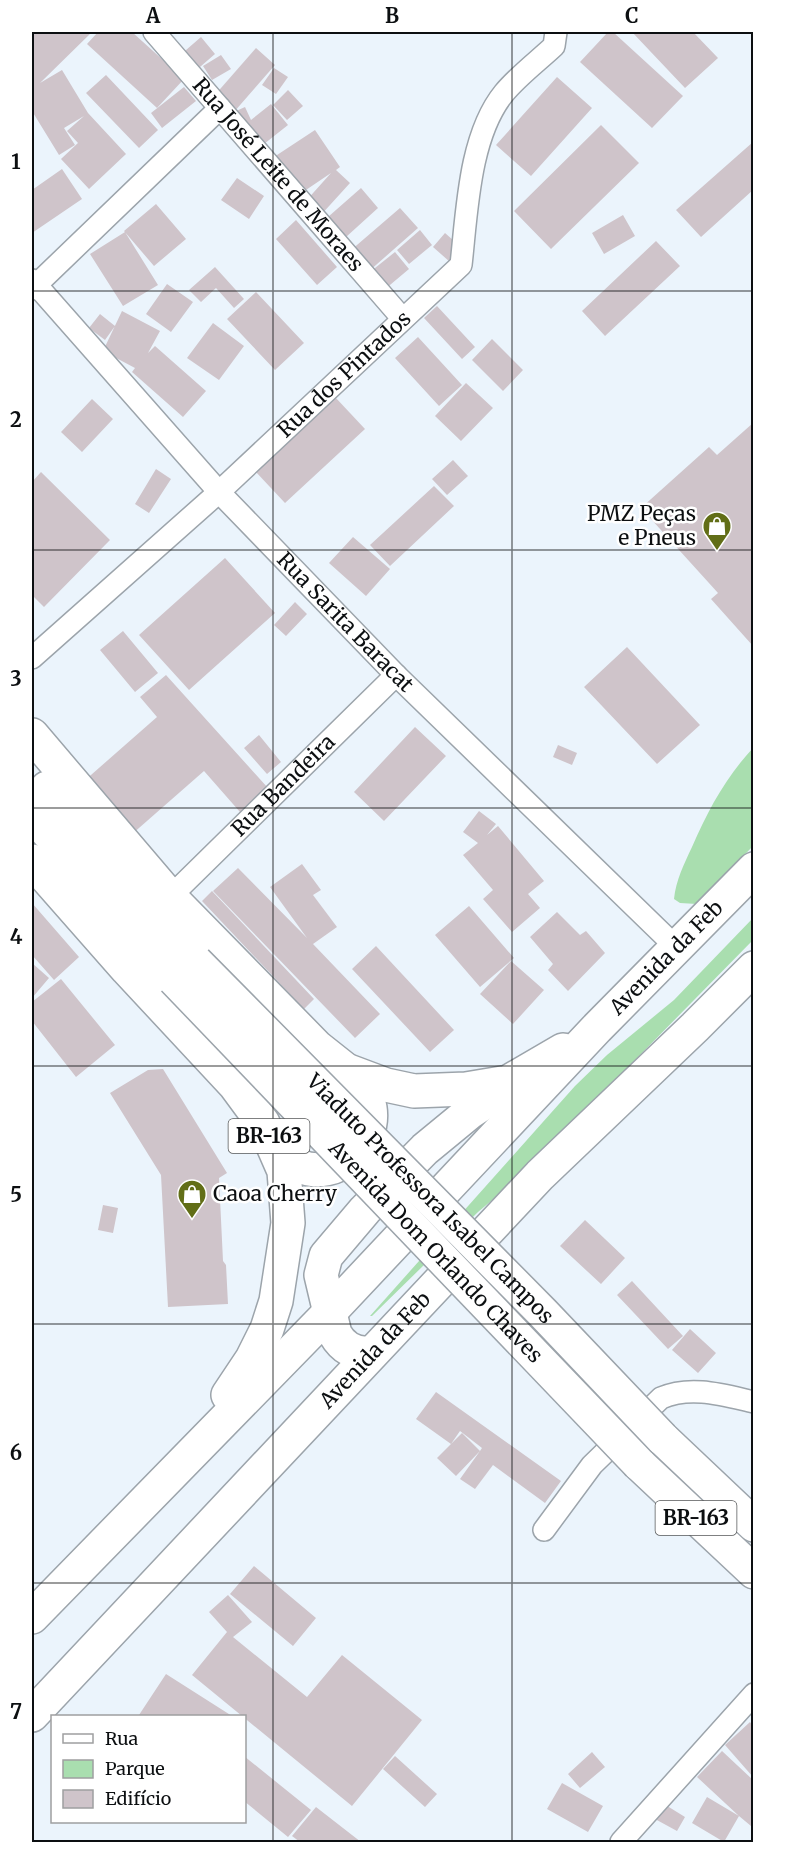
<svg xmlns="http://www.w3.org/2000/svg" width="785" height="1874" font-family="Merriweather,serif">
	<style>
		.green { fill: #a9deaf }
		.building { fill: #cfc4ca }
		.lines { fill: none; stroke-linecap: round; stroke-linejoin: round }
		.minor-casing { stroke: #9ca4ab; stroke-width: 24 }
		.primary-casing { stroke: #9ca4ab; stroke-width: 36 }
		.minor { stroke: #fff; stroke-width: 21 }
		.primary { stroke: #fff; stroke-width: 33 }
		.primary-bridge-casing { stroke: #9ca4ab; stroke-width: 36; stroke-linecap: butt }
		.primary-bridge { stroke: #fff; stroke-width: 33 }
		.grid { fill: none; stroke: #0c0f11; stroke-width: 1.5; stroke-opacity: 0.55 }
		.labels { text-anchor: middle; stroke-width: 5; stroke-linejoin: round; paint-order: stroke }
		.shield { fill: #fff; stroke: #555758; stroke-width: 1.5 }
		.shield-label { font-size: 20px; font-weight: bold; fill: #0c0f11 }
		.street-label { font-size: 21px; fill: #0c0f11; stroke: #fff }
		.poi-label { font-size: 21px; fill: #0c0f11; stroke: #fff; text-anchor: end }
		.neatline { fill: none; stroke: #0c0f11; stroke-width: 2 }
		.grid-label { font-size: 20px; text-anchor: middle; font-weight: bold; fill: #0c0f11 }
	</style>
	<rect width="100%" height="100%" fill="#ebf4fc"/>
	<!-- green -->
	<path class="green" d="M753,748V846L697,904L680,903L674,899C676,880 684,864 692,847C708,810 726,777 753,748Z
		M753,918V940L522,1175L478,1212L372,1316H370L575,1086L607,1055L674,1000Z"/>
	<!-- building -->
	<path class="building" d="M32,32H92L40,83L62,70L88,113L126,154L89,189L61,159L79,142L78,143L67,131L84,116L64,128L75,145L59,155L32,111Z
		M98,32H132L184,79L157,108L87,44Z
		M608,32H613L683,96L652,128L580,62Z
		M632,32H693L718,58L685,88Z
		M201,37L215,54L193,73L178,57Z
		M256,48L275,65L234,112L245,107L251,120L271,104L288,125L264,144L248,123L241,126L214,96Z
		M221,55L231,69L212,80L203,66Z
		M274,68L288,77L276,94L262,85Z
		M106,75L158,130L139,148L86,93Z
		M557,77L592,108L531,176L496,145Z
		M184,87L196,101L162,128L151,113Z
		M288,90L303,106L287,120L273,105Z
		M601,125L639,163L551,249L514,211Z
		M315,130L340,167L336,170L350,183L320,216L305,202L331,173L300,194L274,157Z
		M753,142V190L701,237L676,210Z
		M62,169L82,199L32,233V190Z
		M237,178L264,196L249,219L221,200Z
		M361,188L378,208L346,237L328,217Z
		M156,204L186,239L154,266L124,231Z
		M400,208L418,228L368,272L350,251Z
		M623,215L635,236L604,254L592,233Z
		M296,220L337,267L317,285L276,239Z
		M420,230L432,245L409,264L397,250Z
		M125,232L158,285L123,306L90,254Z
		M445,233L462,248L450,262L433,247Z
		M656,241L680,266L605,336L582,311Z
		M395,252L409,269L384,290L370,272Z
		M215,267L244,299L234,308L216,288L201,302L189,290Z
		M167,284L193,302L171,332L146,314Z
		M256,292L304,343L275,370L227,319Z
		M437,306L475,347L462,359L424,318Z
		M122,311L160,331L148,353L155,346L206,391L183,417L132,372L135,368L103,351Z
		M100,314L115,326L105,340L89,328Z
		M213,323L244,346L219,380L187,358Z
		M418,337L462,385L439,406L395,358Z
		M492,339L523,370L503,391L472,360Z
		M466,383L493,408L461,441L435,416Z
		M335,397L365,429L285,503L255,471Z
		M92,399L113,419L82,452L61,432Z
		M753,423V646L711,599L718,593L641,508L709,447L717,455Z
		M453,460L468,476L447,495L432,479Z
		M156,469L171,479L149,513L135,504Z
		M41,472L110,540L44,607L32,595V482Z
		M434,486L454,506L390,566L370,545Z
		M353,537L390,569L366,596L329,563Z
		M225,558L275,613L189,690L139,635Z
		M295,602L307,614L286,636L274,625Z
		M123,631L158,673L135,692L100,650Z
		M627,647L700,725L657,764L584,687Z
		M166,675L268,788L240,812L204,771L131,835L83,782L157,717L140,697Z
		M415,727L446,756L384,821L354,792Z
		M259,735L281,762L267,774L244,748Z
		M558,745L577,753L572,765L553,757Z
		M479,811L496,824L487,835L498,826L544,881L528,894L540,908L512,932L483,899L493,890L463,855L478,843L463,832Z
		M302,864L321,890L313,895L337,927L313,944L380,1014L355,1038L213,891L238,868L307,938L270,887Z
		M212,891L314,999L304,1009L202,901Z
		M32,903L79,957L54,980L32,955Z
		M469,906L514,958L480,987L435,935Z
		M557,912L580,935L586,931L605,953L568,991L548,970L553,964L530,937Z
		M376,946L454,1030L430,1052L352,969Z
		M511,961L544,990L513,1024L480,994Z
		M32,963L49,978L32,998Z
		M61,979L115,1045L76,1077L32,1021V1002Z
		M163,1069L227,1173L219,1178L223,1261L226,1265L228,1304L168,1307L161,1175L110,1093L148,1070Z
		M103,1205L118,1208L113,1233L98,1230Z
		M585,1220L625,1258L601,1284L560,1246Z
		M632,1281L683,1336L668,1349L617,1295Z
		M690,1329L716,1353L698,1373L672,1350Z
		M436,1392L561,1481L545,1503L493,1465L475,1489L460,1479L480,1451L456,1476L437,1458L462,1433L480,1451L482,1448L460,1431L451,1444L416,1419Z
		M254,1566L316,1618L293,1646L230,1594Z
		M228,1595L252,1622L233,1637L307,1697L342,1655L422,1720L352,1806L192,1675L227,1632L209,1612Z
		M166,1674L232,1716L139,1715Z
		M750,1722L753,1726V1777L725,1745Z
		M722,1751L753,1780V1823L751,1826L739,1816L724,1842L692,1823L707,1797L739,1816L697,1777Z
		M592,1752L605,1767L580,1788L568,1774Z
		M244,1756L311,1810L288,1837L244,1801Z
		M395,1756L437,1794L425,1807L383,1769Z
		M562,1783L603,1806L588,1832L547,1809Z
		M664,1804L685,1817L677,1831L655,1819Z
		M316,1807L361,1842H300L292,1836Z"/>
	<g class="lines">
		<!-- minor casing -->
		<g class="minor-casing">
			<g id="minor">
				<path id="s1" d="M154,32L402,318"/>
				<path id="s2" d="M32,280L219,492L396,675L676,947"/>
				<path d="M32,289L220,108"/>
				<path id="s3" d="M32,658L219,492L461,265C467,212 469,136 504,93C518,76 538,61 554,46L556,32"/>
				<path id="s4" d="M170,897L396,675"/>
				<path d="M544,1530L592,1465L661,1398C691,1385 723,1395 754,1402"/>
				<path d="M621,1842L754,1694"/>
			</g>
		</g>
		<!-- primary casing -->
		<g class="primary-casing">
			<g id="primary">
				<path d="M32,735L170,897L317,1047L346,1070L386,1085L414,1091L466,1089L508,1082L563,1050"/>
				<path d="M47,788L154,918L196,962"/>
				<path d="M32,814L174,979"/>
				<path d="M32,861L127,969L235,1085L263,1123L284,1171L288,1223L276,1301L267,1329L252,1359L228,1395"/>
				<path d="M274,1139C281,1149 288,1161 299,1166C336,1182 376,1145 370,1108C368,1094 354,1080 346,1070"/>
				<path d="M371,1353C355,1355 343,1348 335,1334L321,1275L326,1256L365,1210L425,1149L470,1112L507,1087"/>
				<path d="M662,1438L754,1525"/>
				<path d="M639,1464L754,1572"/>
				<path id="s5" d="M32,1617L330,1312L597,1028L754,869"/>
				<path id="s6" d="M32,1715L540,1175L695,1027L754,968"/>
			</g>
		</g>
		<!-- minor -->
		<use href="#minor" class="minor"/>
		<!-- primary -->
		<use href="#primary" class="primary"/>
		<!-- primary-bridge casing -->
		<g class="primary-bridge-casing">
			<g id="primary-bridge">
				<path id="s7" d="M196,962L543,1313L662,1438"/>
				<path id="s8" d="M174,979L639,1464"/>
			</g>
		</g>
		<!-- primary-bridge -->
		<use href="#primary-bridge" class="primary-bridge"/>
	</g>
	<!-- grid -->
	<path class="grid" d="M273,32V1842M512,32V1842M32,291H754M32,550H754M32,808H754M32,1066H754M32,1324H754M32,1583H754"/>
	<!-- icons -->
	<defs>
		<g id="shop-pin" transform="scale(1.5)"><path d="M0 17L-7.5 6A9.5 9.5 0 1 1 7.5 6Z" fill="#626e17" stroke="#fff"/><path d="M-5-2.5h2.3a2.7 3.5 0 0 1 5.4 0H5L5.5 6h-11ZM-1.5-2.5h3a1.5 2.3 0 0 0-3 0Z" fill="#fff"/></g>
	</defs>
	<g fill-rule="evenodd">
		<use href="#shop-pin" x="717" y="526"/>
		<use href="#shop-pin" x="192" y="1194"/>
	</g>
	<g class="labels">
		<!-- shield labels -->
		<g class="shield">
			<rect x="228.5" y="1119" width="81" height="34" rx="4.5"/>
			<rect x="655.5" y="1501" width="81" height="34" rx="4.5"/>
		</g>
		<g class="shield-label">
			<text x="269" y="1143">BR-163</text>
			<text x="696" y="1525">BR-163</text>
		</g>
		<!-- street labels -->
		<g class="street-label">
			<text dy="7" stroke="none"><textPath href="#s1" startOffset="189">Rua José Leite de Moraes</textPath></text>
			<text dy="7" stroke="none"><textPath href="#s3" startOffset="422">Rua dos Pintados</textPath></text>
			<text dy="7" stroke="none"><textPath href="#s2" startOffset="464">Rua Sarita Baracat</textPath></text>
			<text dy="7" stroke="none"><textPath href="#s4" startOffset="159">Rua Bandeira</textPath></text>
			<text dy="7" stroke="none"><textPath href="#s5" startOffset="915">Avenida da Feb</textPath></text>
			<text dy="7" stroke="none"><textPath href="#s7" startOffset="333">Viaduto Professora Isabel Campos</textPath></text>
			<text dy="7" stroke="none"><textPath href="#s8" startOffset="378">Avenida Dom Orlando Chaves</textPath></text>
			<text dy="7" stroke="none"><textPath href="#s6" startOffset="501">Avenida da Feb</textPath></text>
		</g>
		<!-- poi labels -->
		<g class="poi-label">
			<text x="696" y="521">PMZ Peças<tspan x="696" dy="24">e Pneus</tspan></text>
			<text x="213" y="1201" text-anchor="start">Caoa Cherry</text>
		</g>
	</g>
	<!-- border -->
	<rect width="785" height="1874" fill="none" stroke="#ffffff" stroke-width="66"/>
	<!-- legend -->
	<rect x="51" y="1715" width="195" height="108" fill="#ffffff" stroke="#9e9fa0" stroke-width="1.5"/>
	<rect x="63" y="1734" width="30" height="9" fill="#ffffff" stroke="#9e9fa0" stroke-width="1.5"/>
	<text x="105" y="1745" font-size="18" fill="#0c0f11">Rua</text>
	<rect x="63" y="1760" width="30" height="18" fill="#a9deaf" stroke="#9e9fa0" stroke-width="1.5"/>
	<text x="105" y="1775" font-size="18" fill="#0c0f11">Parque</text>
	<rect x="63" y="1790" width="30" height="18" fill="#cfc4ca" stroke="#9e9fa0" stroke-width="1.5"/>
	<text x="105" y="1805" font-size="18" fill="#0c0f11">Edifício</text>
	<rect x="33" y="33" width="719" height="1808" class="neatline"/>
	<g class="grid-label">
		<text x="153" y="23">A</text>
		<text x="392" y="23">B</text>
		<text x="632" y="23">C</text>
		<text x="16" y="169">1</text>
		<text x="16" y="427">2</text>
		<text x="16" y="686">3</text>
		<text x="16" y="944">4</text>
		<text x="16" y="1202">5</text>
		<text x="16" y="1460">6</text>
		<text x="16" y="1719">7</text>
	</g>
</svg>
